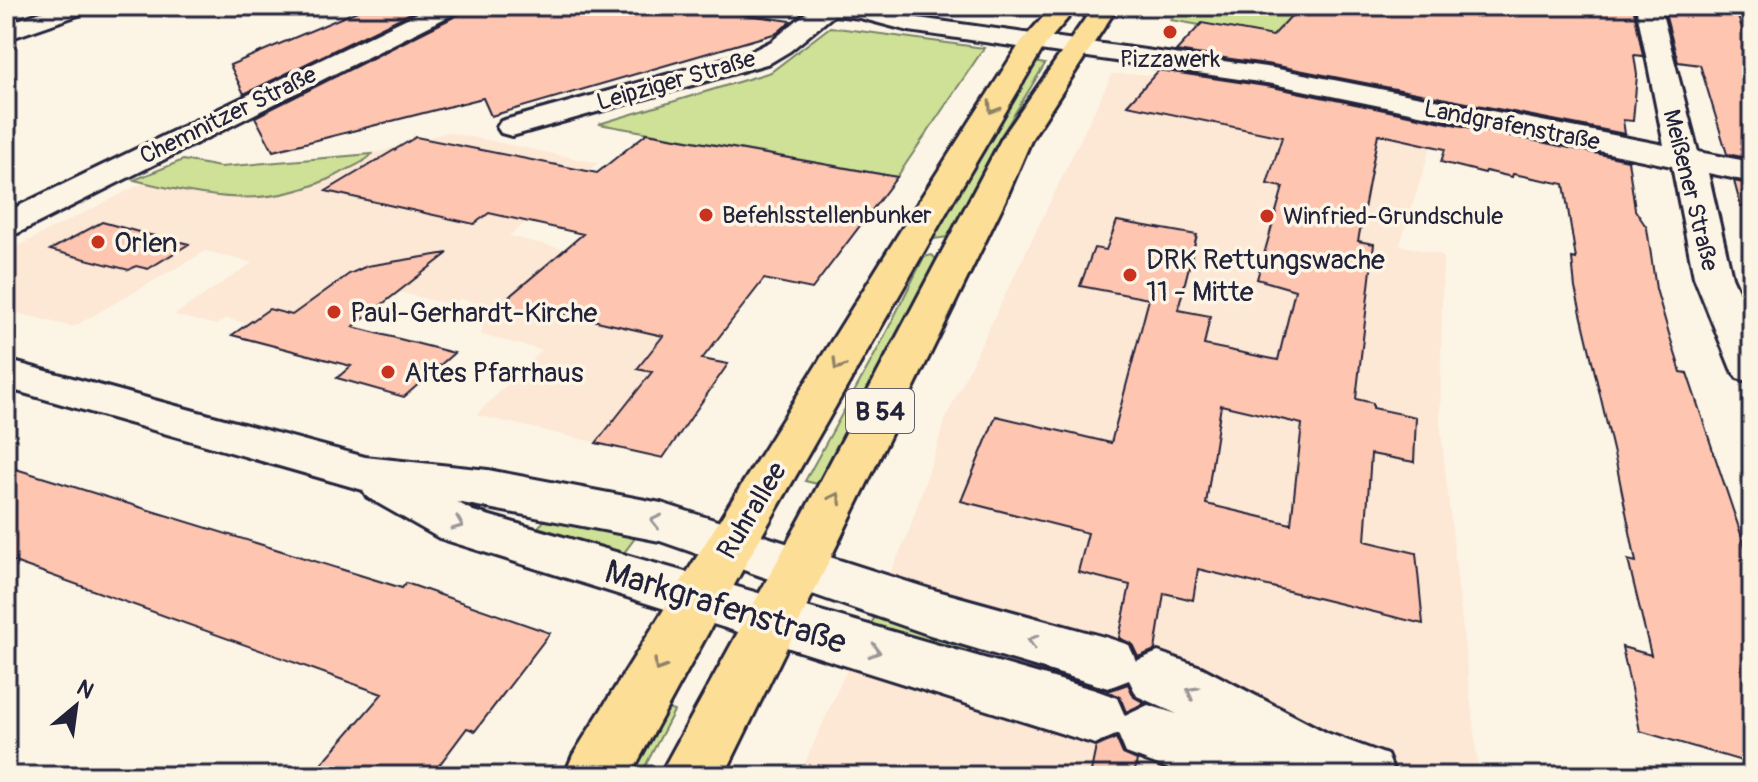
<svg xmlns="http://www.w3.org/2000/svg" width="1758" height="782" font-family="Pangolin,sans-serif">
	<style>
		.built { fill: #fde7d5 }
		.green { fill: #cee196; stroke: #788268; stroke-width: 2 }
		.building { fill: #fec6b1; stroke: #22223b; stroke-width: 2; fill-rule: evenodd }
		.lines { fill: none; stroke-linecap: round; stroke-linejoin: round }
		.minor-casing { stroke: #22223b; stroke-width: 6 }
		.major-casing { stroke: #22223b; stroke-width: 6 }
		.minor { fill: #fcf5e5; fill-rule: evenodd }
		.major { fill: #fcde96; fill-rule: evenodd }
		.oneway { stroke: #8f8068 }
		.oneway2 { stroke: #9a9698 }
		.poi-dot { fill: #c8321e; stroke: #fcf5e5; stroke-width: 3 }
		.labels { text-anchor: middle; stroke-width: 7; stroke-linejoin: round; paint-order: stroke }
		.far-poi-label { font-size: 24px; fill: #22223b; stroke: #fcf5e5; text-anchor: start }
		.far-street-label { font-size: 24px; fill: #22223b; stroke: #fcf5e5 }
		.shield { fill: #fcf5e5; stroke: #63616e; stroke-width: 2 }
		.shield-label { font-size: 26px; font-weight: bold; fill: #22223b }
		.poi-label { font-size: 28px; fill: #22223b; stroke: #fcf5e5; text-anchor: start }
		.street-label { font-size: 28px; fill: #22223b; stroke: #fcf5e5 }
		.near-street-label { font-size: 34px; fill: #22223b; stroke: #fcf5e5 }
	</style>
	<rect width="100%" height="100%" fill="#fcf5e5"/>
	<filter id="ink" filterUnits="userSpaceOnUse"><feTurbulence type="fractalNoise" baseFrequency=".0125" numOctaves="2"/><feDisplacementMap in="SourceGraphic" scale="16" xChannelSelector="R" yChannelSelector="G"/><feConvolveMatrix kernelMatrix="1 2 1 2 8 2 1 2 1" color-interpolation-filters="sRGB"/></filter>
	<g filter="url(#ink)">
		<!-- built -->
		<path class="built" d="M1112,74H1142L1437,127L1400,245L1443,255L1440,422L1479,776H799L908,534L947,415Z
			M447,132L598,163L509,236L568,250L727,326L713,347L707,346L699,358L728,364L663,458L476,415L542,350L481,335L487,305L460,299L452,305L398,292L412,277L292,315L248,324L226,318L216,325L174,315L252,263L206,251L73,327L6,310V252L143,183L209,197L241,198L316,186L372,154Z"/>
		<!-- green -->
		<path class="green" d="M1181,6H1285L1375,22L1355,52L1171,20Z
			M830,27L984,48L897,177L599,124L771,72Z
			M1034,62L1045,64L1001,136L948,237L934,239L932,237Z
			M372,154C365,163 351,167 341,173C268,211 210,198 134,180L183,160L220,167Z
			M932,255L936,259L822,485L805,481L880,345L924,257Z
			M550,515L635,538L623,554L538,527Z
			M876,615L980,647L974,661L867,631Z
			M652,704L674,711L640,776H612Z"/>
		<!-- building -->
		<path class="building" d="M369,6H425L244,94L230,65Z
			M466,6H681L791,21L777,33L491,116L483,98L273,151L255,117L460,14Z
			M1300,6H1633L1643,56L1634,55L1637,75L1633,121L1623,120L1625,134L1273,65L1176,51L1202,23L1273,36Z
			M1663,6H1726L1738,17L1752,55V159L1727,154L1700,65L1678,62Z
			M1159,70L1272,87L1628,160L1635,210L1647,228L1656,289L1670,337L1681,372L1687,373L1752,567V764L1640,731L1622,647L1651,655L1628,560L1636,562L1617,467L1575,288L1572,258L1576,259L1564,184L1513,174L1512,177L1486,171L1485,173L1441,162L1445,149L1378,134L1358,241L1374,244L1356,399L1373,403V408L1416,417L1414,462L1371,454L1365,541L1416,553L1423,624L1198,569L1193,600L1164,593L1155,650L1138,657L1132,644L1119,638L1130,585L1078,572L1088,533L961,501L996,416L1111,443L1149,299L1080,286L1094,248L1106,250L1117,221L1197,235L1178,310L1210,316L1204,345L1278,360L1295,290L1257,279L1283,187L1267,184L1282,137L1127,105ZM1221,405L1302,424L1291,524L1206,504Z
			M647,133L897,177L812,289L764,279L702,359L728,364L663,458L596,443L652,372L637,369L663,336L548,310L540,316L498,306L583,234L489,213L474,224L326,191L416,137L597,173Z
			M1734,181L1752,185V205L1741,207Z
			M102,222L146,234L189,244L148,269L136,266L129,270L50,250Z
			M448,253L353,327L454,353L404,397L337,378L351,366L232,335L269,309L292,315L349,274L367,266Z
			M6,466L402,588L406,583L550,633L475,731L467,728L431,776H311L382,694L6,559Z
			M1128,684L1134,697L1145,703L1126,712L1120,697L1108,691Z
			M1116,738L1123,754L1137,760L1134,776H1090L1096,747Z"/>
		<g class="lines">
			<!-- minor casing -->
			<g class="minor-casing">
				<path id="minor" d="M59,6H94L90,11L6,40V24Z
					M432,6H463L459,11L18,233L6,237V212Z
					M798,6L899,7L908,9L911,17L1273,68L1664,145L1636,6H1660L1698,152L1752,162V182L1708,173L1732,277L1752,321V382L1737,378L1731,369L1694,277L1672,166L1273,84L909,31L860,18L834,15L790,51L770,63L512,136L501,133L497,127L501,121L752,51L772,41L807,12Z
					M6,360L365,457L488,470L661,503L930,589L1108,638L1129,645L1136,661L1158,652L1201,667L1327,733L1387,755L1396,776H1220L1175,771L1126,753L1118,734L1095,744L439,538L367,497L363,490L6,388ZM457,502L660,541L930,635L1108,688L1129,680L1137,696L1177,714L1148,705L1125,716L1117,698L1095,690L473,511Z"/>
			</g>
			<!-- major casing -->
			<g class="major-casing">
				<path id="major" d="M1053,6H1078L1045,45L953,201L750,556L630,776H564L573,755L919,201L1021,42Z
					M1094,6H1118L1032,138L1005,201L724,776H659L802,516L1002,138Z"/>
			</g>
			<!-- minor -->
			<use href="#minor" class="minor"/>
			<!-- major -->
			<use href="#major" class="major"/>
		</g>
		<!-- one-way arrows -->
		<defs><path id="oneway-chevron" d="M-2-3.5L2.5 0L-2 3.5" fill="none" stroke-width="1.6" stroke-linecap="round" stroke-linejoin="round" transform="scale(2)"/></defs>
		<g class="oneway">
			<use href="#oneway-chevron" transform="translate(993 108) rotate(122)"/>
			<use href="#oneway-chevron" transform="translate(838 365) rotate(121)"/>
			<use href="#oneway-chevron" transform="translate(836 498) rotate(-64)"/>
			<use href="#oneway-chevron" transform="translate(659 666) rotate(121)"/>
		</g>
		<g class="oneway2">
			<use href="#oneway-chevron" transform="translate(656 521) rotate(-167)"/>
			<use href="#oneway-chevron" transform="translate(458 524) rotate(22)"/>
			<use href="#oneway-chevron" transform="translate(1033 641) rotate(-164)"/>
			<use href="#oneway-chevron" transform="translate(875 651) rotate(17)"/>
			<use href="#oneway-chevron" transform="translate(1192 692) rotate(-151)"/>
		</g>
	</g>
	<!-- markers -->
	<g class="poi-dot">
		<circle cx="1170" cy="32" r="8"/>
		<circle cx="706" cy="215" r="8"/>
		<circle cx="1267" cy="216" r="8"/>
		<circle cx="98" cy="242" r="8"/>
		<circle cx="1130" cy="275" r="8"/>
		<circle cx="334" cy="312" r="8"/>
		<circle cx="388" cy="372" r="8"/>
	</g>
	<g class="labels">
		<!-- far-poi labels -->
		<g class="far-poi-label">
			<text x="1170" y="67" text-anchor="middle">Pizzawerk</text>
			<text x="722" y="223">Befehlsstellenbunker</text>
			<text x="1283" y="224">Winfried-Grundschule</text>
		</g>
		<!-- far-street labels -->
		<g class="far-street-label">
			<text transform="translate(676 80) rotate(-16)" y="8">Leipziger Straße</text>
			<text transform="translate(228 115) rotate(-26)" y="8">Chemnitzer Straße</text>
			<text transform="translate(1512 125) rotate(11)" y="8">Landgrafenstraße</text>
			<text transform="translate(1691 190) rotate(76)" y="8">Meißener Straße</text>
		</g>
		<!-- shield labels -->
		<rect class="shield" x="846" y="389" width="68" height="44" rx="6"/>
		<g class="shield-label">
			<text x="880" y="420">B 54</text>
		</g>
		<!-- poi labels -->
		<g class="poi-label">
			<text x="114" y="252">Orlen</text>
			<text x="1146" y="269">DRK Rettungswache<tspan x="1146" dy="32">11 - Mitte</tspan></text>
			<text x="350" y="322">Paul-Gerhardt-Kirche</text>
			<text x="404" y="382">Altes Pfarrhaus</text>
		</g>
		<!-- street labels -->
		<g class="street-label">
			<text transform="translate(751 510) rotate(-59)" y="10">Ruhrallee</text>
		</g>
		<!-- near-street labels -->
		<g class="near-street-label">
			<text transform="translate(726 606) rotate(17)" y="12">Markgrafenstraße</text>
		</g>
	</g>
	<!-- margin -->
	<rect width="1758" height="782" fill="none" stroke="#fcf5e5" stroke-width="32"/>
	<rect x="16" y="16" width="1726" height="750" fill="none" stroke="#22223b" stroke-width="3" filter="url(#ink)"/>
	<!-- north arrow -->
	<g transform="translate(76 706) rotate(29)" stroke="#fcf5e5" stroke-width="6" paint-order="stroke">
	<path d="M0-6L14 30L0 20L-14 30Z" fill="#22223b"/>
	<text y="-12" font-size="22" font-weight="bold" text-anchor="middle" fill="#22223b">N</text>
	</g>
</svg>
